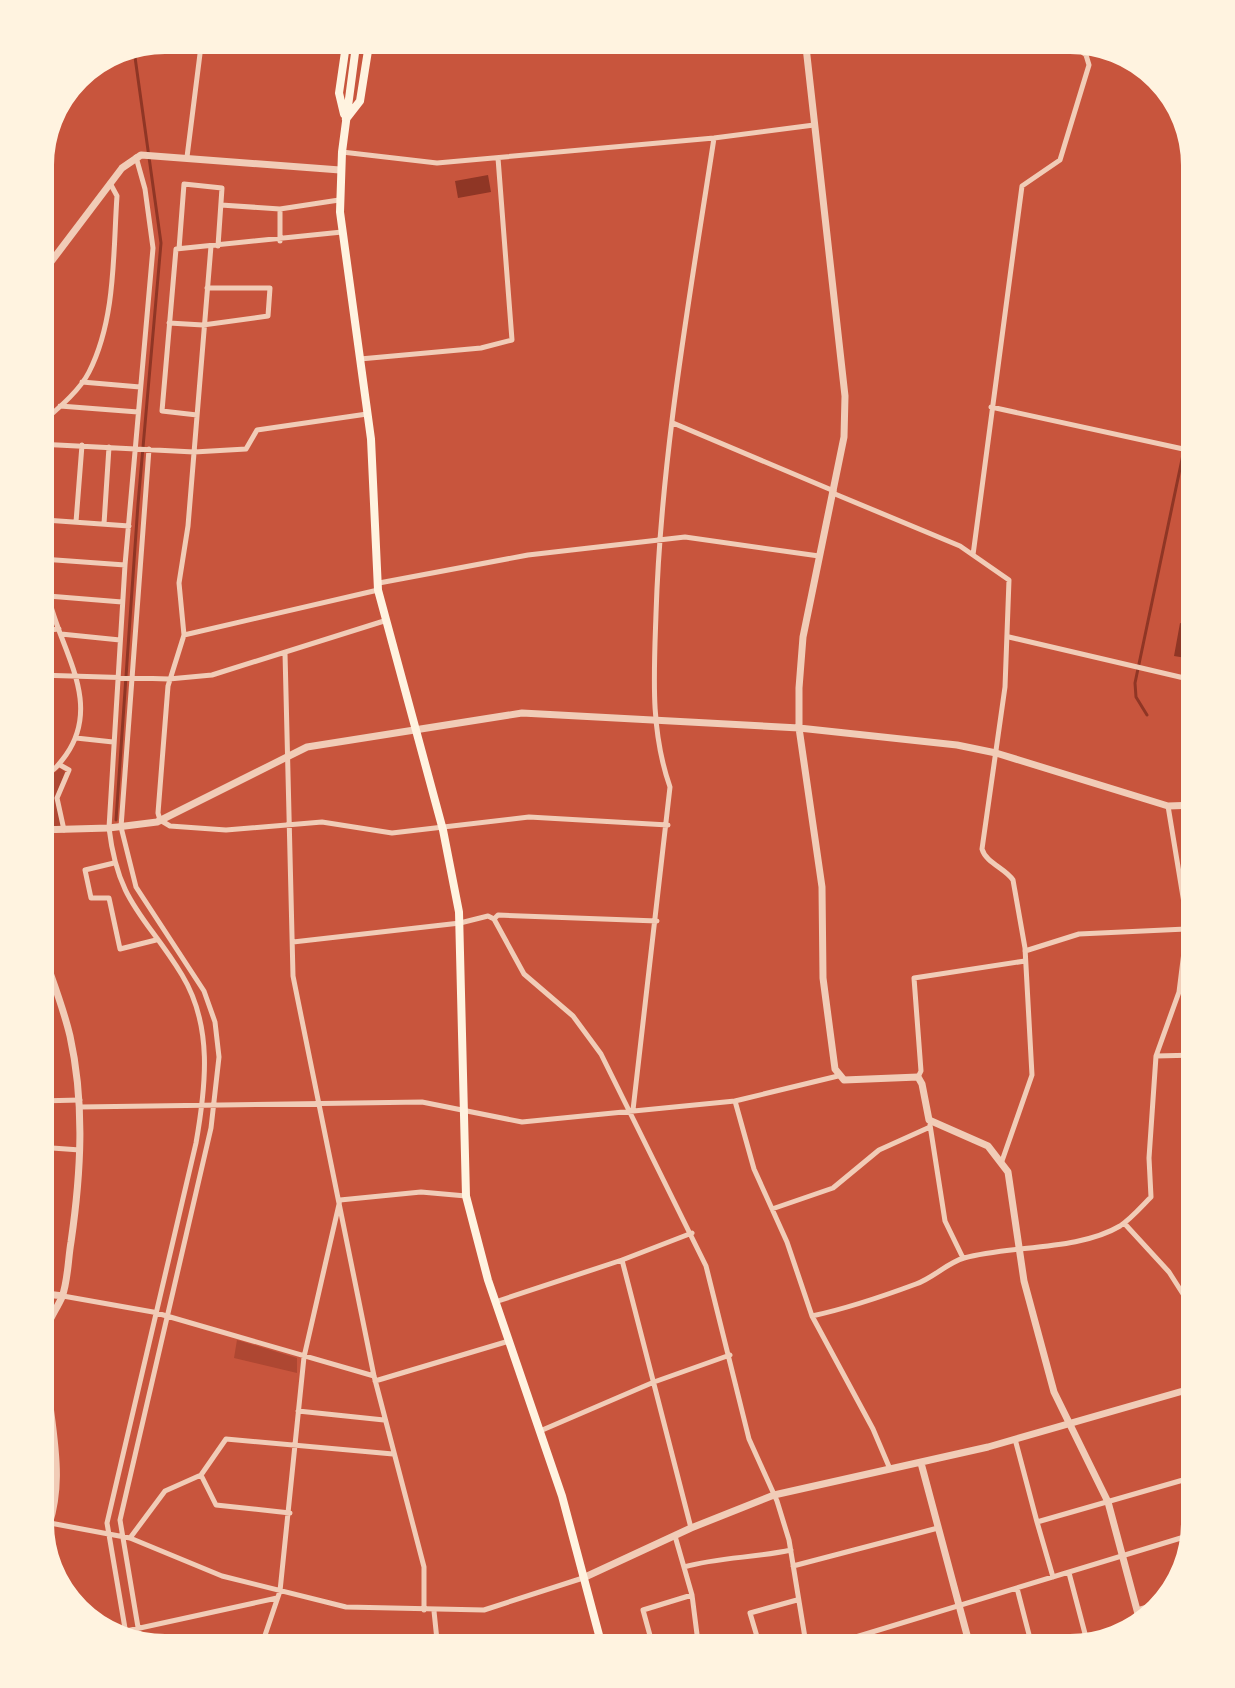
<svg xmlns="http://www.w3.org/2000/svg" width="1235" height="1688" font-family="'Fira Sans',sans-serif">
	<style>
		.green { fill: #ae4732 }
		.water { fill: #8f3625 }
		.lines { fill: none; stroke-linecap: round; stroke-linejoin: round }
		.stream { stroke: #8f3625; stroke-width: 3 }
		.minor { stroke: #f1ccb7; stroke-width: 5 }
		.tertiary { stroke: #f1ccb7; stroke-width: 7 }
		.secondary { stroke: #fff3e0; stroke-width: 8 }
		.rim { fill: none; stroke: #fff3e0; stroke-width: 4 }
	</style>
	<rect width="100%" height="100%" fill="#c8553d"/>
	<!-- green -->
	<path class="green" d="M60,768L65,772L55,798L61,825L58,828L38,825V779L53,774Z
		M237,1340L297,1358V1373L234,1358Z
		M875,1636L879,1650H828Z"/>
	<!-- water -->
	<path class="water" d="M488,175L491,192L458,198L455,181Z
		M1180,623L1197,627L1192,659L1174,656Z"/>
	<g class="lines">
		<!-- stream -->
		<path class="stream" d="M1147,715L1136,697L1135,683L1197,388
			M116,820L138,504L161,243L134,50"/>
		<!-- minor -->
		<path class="minor" d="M1041,38L1074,45
			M342,152L437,163L714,138L814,125
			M187,157L202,38
			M221,205L280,209L339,200
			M280,209V241
			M179,249L184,184L222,188L218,246
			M169,323L203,325L268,316L270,288H207
			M360,359L481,348L512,340L498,158
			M82,382L140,387
			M60,406L138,412
			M991,407L1197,452
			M197,415L162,411L176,249L342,232
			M673,423L834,491
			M38,426C55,411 79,392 89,372C116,319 113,253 117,196L110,183
			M38,444L194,452L246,449L257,430L367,414
			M835,494L960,546L1009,580L1005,687L982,849C986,863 1005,868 1013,880L1025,948L1032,1075L1002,1161
			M45,520L129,526
			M76,522L82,445
			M104,524L109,447
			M973,555L1022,186L1060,160L1089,65L1086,55L1074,45V38
			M42,559L125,565
			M379,583L528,555L685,537L819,556
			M378,590L184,635L168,686L158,813L160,820L170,826L226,830L322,822L392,833L529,817L668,825
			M48,596L122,602
			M38,631L59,629
			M61,634L120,640
			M184,635L179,583L188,526L211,246
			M1009,637L1197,681
			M285,653L293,976L374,1376L424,1567V1610
			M38,675L169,679L212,675L384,621
			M76,738L113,742
			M60,765L69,770L57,798L64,830
			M38,777C52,774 58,766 66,755C105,699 55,644 46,586C39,542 45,497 38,451
			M114,863L85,870L91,898H109L120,949L156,940
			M494,919L524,974L573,1016L601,1054L706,1266L749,1439L777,1501L789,1540L807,1650
			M293,942L460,923L488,916L494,919L498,915L657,921
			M1025,951L1079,934L1186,929
			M1185,956L1197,957
			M1156,1056L1197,1055
			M918,1077L921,1071L914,978L1025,961
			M38,1101L80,1100
			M735,1101L754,1169L787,1242L812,1316L873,1429L890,1469
			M80,1107L422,1102L522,1122L735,1101L838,1076
			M633,1110L670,787C650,730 654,674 656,614C661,455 690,296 714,138
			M930,1125L945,1221L963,1258
			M38,1147L80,1150
			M772,1209L833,1188L879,1150L930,1127
			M1124,1223L1169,1272L1197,1316
			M622,1260L692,1233
			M63,1296L153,1312L374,1376
			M495,1302L622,1260L691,1528
			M812,1316C849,1308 881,1297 916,1284C933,1278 947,1263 964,1258C1010,1245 1078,1251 1120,1226C1131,1219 1142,1206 1151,1197L1149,1158L1156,1056L1179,992L1185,944L1186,915L1168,806
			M375,1381L509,1341
			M298,1411L384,1420
			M540,1431L654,1382L730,1355
			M38,1432L54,1438
			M1015,1439L1037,1522
			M201,1475L216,1505L290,1513
			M50,1523L130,1538L222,1576L346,1607L484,1610L583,1578
			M675,1536L692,1595L699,1650
			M130,1538L165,1491L201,1475L226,1439L393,1454
			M793,1566L938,1528
			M684,1567C719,1557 755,1558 791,1550
			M1069,1573L1088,1645
			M1053,1577L1037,1522L1197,1476
			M1017,1588L1033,1650
			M1137,1610L1165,1602
			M434,1611L438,1650
			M108,1635L277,1598
			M127,1640L107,1523L196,1143C206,1086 213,1026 182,975C146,916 118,904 109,828L125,565L153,248L145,189L136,157
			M141,1645L120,1520L211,1128L219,1057L215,1022L204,991L136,887L121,827L149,449
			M260,1650L280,1591L304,1357L340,1200L421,1192L466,1196
			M654,1650L643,1610L692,1595
			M761,1650L750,1613L797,1600
			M813,1650L1194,1534"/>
		<!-- tertiary -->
		<path class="tertiary" d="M805,38L845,396L844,437L803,637L799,688V728L822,887L823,978L835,1069L844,1080L918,1077L922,1084L929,1120L988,1146L1008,1172L1024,1281L1054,1392L1108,1502L1141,1625
			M38,279L122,168L141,155L340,170
			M38,830L109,828L157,822L307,747L522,713L799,728L957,745L996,753L1168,806L1197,805
			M38,937C48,970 62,1002 70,1036C85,1104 81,1173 71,1242C68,1259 68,1281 62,1297C55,1313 45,1323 45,1341C43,1409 73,1475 43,1540
			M38,1293L63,1296
			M921,1463L971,1650
			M38,1519L50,1523
			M583,1578L691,1528L774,1495L988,1447L1197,1387"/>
		<!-- secondary -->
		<path class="secondary" d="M357,38L342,152L340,212L371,439L378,590L443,830L459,912L466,1196L488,1280L562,1496L603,1650
			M344,114L339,93L347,38
			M346,119L360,101L370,38"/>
	</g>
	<!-- crop -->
	<path d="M0 0H1235V1688H0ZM165 52H1070A113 113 0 0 1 1183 165V1523A113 113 0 0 1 1070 1636H165A113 113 0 0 1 52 1523V165A113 113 0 0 1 165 52Z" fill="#fff3e0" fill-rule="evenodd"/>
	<path class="rim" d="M165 52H1070A113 113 0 0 1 1183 165V1523A113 113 0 0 1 1070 1636H165A113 113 0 0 1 52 1523V165A113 113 0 0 1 165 52Z"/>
</svg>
